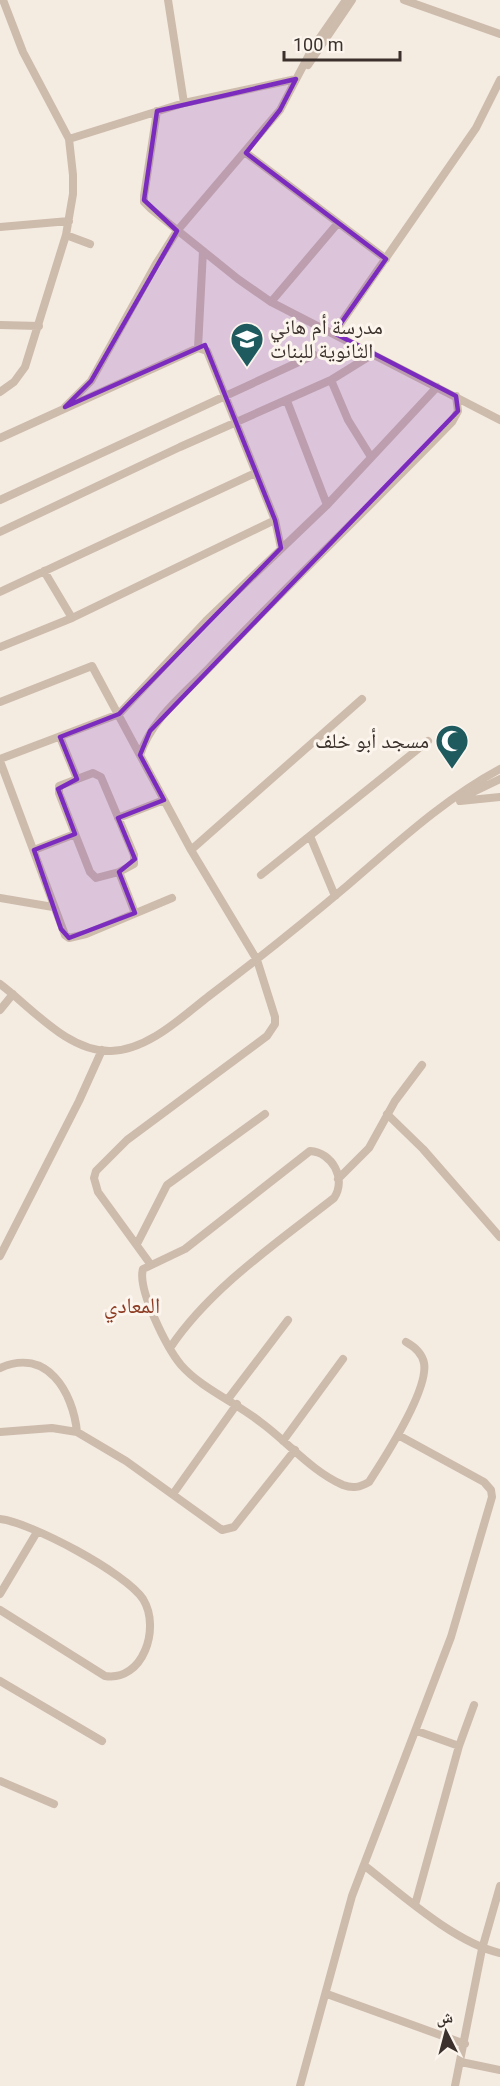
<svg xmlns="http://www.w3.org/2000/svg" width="500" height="2086" font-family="Roboto,'Noto Naskh Arabic',sans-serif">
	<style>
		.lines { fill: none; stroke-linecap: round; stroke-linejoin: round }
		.minor { stroke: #cdbbac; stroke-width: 8 }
		.marked { fill: #7b2cbf; fill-opacity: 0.2; stroke: #7b2cbf; stroke-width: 4.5; stroke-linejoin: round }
		.labels { text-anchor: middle; stroke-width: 6; stroke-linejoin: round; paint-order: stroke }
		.poi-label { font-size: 21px; fill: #3b302b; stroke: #fbf5ee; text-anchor: start }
		.neighbourhood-label { font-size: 22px; fill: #8c3b22; stroke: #fbf5ee }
	</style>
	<rect width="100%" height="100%" fill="#f4ebe1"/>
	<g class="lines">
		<!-- minor -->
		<path class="minor" d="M168,0L184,103
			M404,0L500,34
			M308,65L352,0
			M157,111L144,196V202L151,209L238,279L271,302L500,420
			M69,139L184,103L296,79
			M246,153L386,259
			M0,227L69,221
			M66,235L90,244
			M271,302L338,223
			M0,325L39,326
			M334,333L476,128L500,80
			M198,348L203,251
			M331,380L348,420L371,457
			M0,392L14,382L25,367L66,235L73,194V175L69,139L23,52L3,0
			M287,401L327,505
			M65,407L91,381L156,264L177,231L280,110L312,49L346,0
			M0,438L198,348L207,351L275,520L281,548
			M0,500L314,355
			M0,532L180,447L331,380L373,354
			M44,571L72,618
			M0,592L255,473
			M0,647L72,618L275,520
			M0,702L92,666L191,850L257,960L275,1017V1024L267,1036L127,1140L96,1171L94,1178L98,1192L151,1265
			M60,737L77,779
			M140,755C151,720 183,695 208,669C287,585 372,505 452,422L458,411L456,396
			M0,759L119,714L206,621L327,505L437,387
			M0,761L65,935L69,938L86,934L172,898
			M463,797L500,779
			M460,801L500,797
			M118,818L164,800
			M310,836L335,896
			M34,850L75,834
			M191,850L362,699
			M119,872L96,878L90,872L59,793V786L93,773L101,777L134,855V864L119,872L135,913
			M261,875L428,741
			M0,898L53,907
			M0,984C32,1008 68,1052 111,1051C148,1050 182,1017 209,996C257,960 303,923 348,885C396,844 444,799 500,769
			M0,1010L13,994
			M387,1114L423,1149L500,1237
			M338,1179L369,1148L395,1101L422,1065
			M137,1244L167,1185L265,1114
			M0,1256L79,1101L102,1050
			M170,1348C210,1288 278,1242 334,1198C347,1179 332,1152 310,1151L185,1249L143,1269C137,1289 167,1348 181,1365C201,1388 235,1402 259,1421C287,1441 311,1471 343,1485C353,1489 360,1487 369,1482C384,1459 429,1390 424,1363C422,1353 415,1347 406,1342
			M0,1368C47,1347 73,1392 77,1432
			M228,1399L288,1320
			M0,1432L52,1428L77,1432L126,1461L222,1530L234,1527L295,1450
			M283,1441L343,1359
			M173,1494L237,1404
			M0,1519C30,1522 126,1573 143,1599C161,1628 143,1682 105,1676L0,1610
			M0,1594L37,1532
			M0,1681L102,1741
			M417,1731L459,1746
			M0,1781L54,1804
			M365,1866C401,1894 455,1943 500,1953
			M415,1905L459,1746L474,1705
			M327,1994L465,2044
			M461,2062L500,2070
			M300,2086L352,1896L451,1637L492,1497L491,1490L484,1482L398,1435
			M455,2086L482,1949L500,1886"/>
	</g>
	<!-- marked area -->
	<path class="marked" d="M296,79L280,110L246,153L386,259L334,333L456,396L458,411L150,731L140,755L164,800L118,818L135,859L119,872L135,913L69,938L61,929L34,850L75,834L58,789L77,779L60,737L119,714L281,548L275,520L205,345L65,407L91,381L177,231L144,200L157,111Z"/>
	<!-- icons -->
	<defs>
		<g id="school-pin" transform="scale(1.725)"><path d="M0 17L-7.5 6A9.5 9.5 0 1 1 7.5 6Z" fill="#1f5a5e" stroke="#fbf5ee"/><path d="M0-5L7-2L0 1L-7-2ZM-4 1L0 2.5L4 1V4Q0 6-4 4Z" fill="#fff"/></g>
		<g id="mosque-pin" transform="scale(1.725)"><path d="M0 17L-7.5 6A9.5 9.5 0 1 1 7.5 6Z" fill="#1f5a5e" stroke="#fbf5ee"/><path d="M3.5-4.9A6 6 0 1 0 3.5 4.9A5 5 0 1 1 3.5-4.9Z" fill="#fff"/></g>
	</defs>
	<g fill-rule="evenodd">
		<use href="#school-pin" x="247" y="339"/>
		<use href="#mosque-pin" x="452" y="741"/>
	</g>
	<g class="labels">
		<!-- poi labels -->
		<g class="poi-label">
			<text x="270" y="334">مدرسة أم هاني<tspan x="270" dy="24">الثانوية للبنات</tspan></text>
			<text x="429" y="748" text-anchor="end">مسجد أبو خلف</text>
		</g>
		<!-- neighbourhood labels -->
		<g class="neighbourhood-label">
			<text x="132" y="1313">المعادي</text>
		</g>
	</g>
	<!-- north arrow -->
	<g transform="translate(446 2032) rotate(354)" stroke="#fbf5ee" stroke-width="4.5" paint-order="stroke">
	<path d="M0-4.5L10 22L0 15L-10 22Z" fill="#3b302b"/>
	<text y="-9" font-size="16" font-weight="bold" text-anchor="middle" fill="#3b302b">ش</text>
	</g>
	<!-- scale -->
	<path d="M284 51v9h116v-9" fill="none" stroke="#3b302b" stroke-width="3"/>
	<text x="293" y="51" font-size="18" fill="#3b302b" stroke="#fbf5ee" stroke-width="4.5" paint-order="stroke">100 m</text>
</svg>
